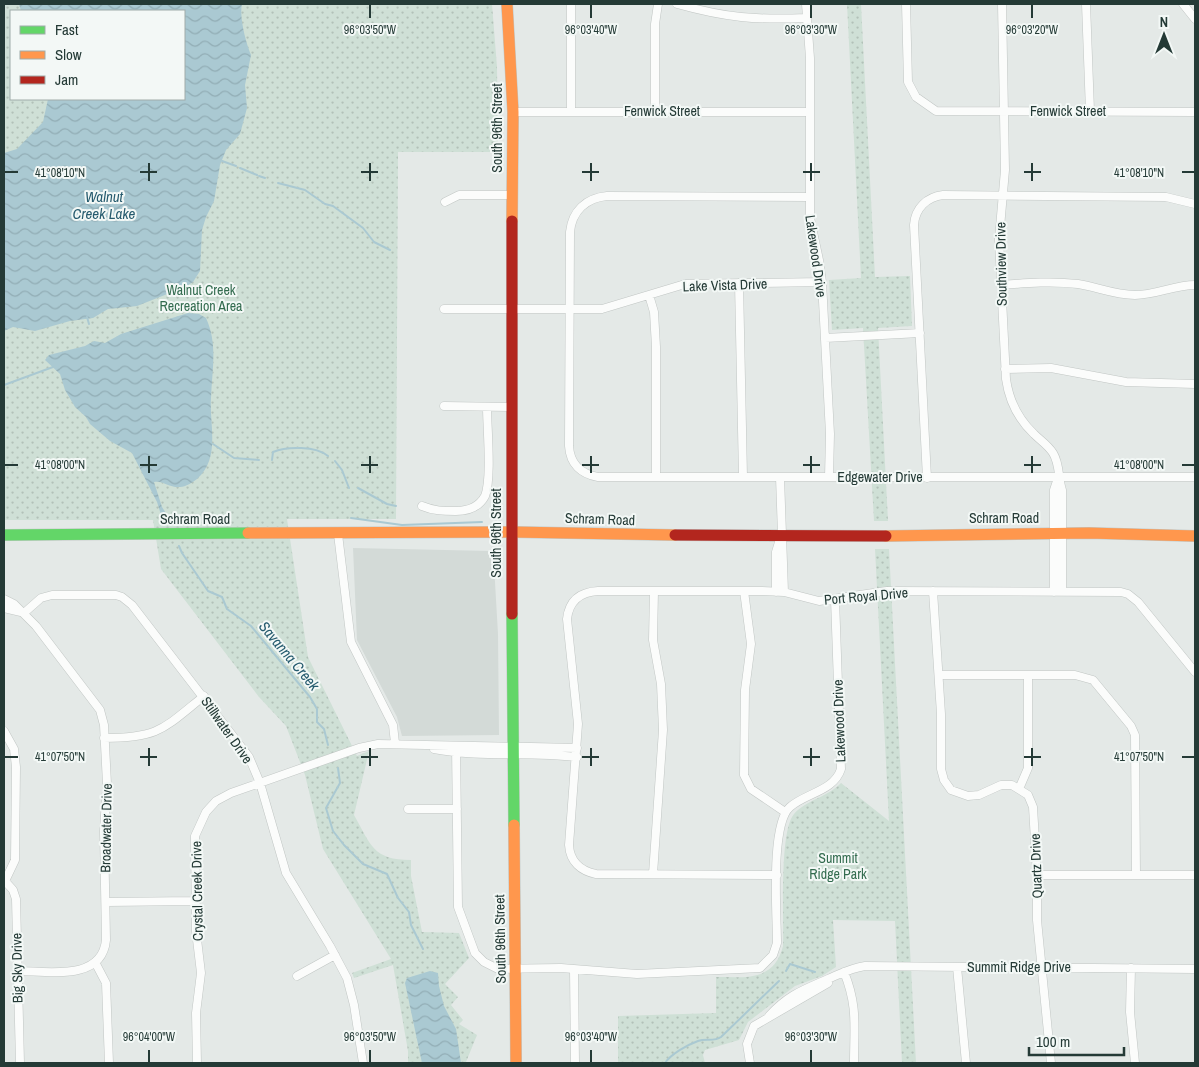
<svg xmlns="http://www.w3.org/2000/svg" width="1199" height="1067" font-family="'Archivo Narrow',sans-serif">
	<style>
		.built { fill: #d3dad7 }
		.park { fill: url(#park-dots); fill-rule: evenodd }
		.water { fill: url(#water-waves) }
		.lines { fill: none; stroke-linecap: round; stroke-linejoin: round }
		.stream { stroke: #aac9d2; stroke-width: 2 }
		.street-casing { stroke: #c1c6c4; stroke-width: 9 }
		.fast-casing { stroke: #c0c6c4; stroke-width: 12 }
		.slow-casing { stroke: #c0c6c4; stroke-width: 12 }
		.jam-casing { stroke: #c0c6c4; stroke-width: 12 }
		.street { stroke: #fbfcfb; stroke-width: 8 }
		.fast { stroke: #63d668; stroke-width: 11 }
		.slow { stroke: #ff974d; stroke-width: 11 }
		.jam { stroke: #b3261e; stroke-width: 11 }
		.ticks { fill: none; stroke: #243a36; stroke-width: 2 }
		.labels { text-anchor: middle; stroke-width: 4; stroke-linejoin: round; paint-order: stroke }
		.street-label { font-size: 14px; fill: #243a36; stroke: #f3f8f6 }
		.park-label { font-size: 14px; fill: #336c4f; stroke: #f3f8f6 }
		.water-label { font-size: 15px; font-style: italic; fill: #265b6e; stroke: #f3f8f6 }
		.ticks-label { font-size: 12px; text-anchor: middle; fill: #243a36; stroke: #f3f8f6; stroke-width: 4; stroke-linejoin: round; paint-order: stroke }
	</style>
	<defs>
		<pattern id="park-dots" width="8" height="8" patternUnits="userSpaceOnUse" patternTransform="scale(1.25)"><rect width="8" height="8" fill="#cfe0d6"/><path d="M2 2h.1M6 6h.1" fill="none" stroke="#b2c1b8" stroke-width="1.8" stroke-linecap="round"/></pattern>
		<pattern id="water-waves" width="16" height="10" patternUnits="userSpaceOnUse" patternTransform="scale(1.25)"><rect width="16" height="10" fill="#aac9d2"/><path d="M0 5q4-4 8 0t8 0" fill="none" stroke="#92adb5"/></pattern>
	</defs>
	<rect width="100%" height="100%" fill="#e4e9e7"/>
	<!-- built -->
	<path class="built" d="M353,548L491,551L494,565L498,634L499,735L402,736L397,717L357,640Z"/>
	<!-- park -->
	<path class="park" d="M4,4H492L497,67L498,152H398L396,519H287L308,657L357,756L369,751L354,815C371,845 373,860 411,860V876L422,932L459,933L469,958L445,984L458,997L451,1005L463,1020L459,1024L477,1035L466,1062L468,1063H408V1051L393,965L354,978L352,973L391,959L323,849L305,775L286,726L259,697L161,569L153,520H4ZM11,11H184V99H11Z
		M847,4H861L875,277L910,276L912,326L878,328L888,521H874L863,328L832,330L829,280L861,278Z
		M875,549H889L916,1063H902L895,921L833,920L836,967L822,976L795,986L748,1022L739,1040L705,1050L703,1055L705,1063H618V1016L716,1013V977C745,977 774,982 783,946C784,920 779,831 794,814C806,800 828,797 841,783L889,821Z"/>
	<!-- water -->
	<path class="water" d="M19,4H242C239,17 246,43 251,55L245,85L247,108L240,134L226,150L220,165L214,201L206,217L202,230L200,271L193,282L185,287L137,306L108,309L93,318L70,321L35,331L13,327L4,331V153L17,149L43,122L48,99H184V11H21Z
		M188,313L199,314L206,318C218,344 212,370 211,398C209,424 221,458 197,479C175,497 166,479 154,482L162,507L171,521V523L164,524L157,502L132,453L110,441L90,424L86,417L75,407L65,390L60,374L45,360L49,355L85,346L94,341L105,343L121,334Z
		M430,971L438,973L439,986L444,1006L456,1029L461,1063H422L405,983L407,978Z"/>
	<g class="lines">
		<!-- stream -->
		<path class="stream" d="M222,161L236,166
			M240,168L257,175
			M259,176L265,178
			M278,183L305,190L325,204L333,206L363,228L374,242L390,250
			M87,317L89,324
			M4,385L53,367
			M213,444L234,458L259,460
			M272,460L273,452C287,446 316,446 328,456
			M335,461L342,470L349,488
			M358,488L387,504L396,506
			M351,518L402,525L482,522
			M179,546L182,553L208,591L222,597L227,609L251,626L310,697L317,709V722L324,729L328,745
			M338,768L340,783L326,808L333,831L344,845L363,864L387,874L398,898L409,912L411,925L423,949
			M786,971L790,964L815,972
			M665,1063C671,1054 687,1045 698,1041C706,1038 714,1042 721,1037L779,981"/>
		<!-- street casing -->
		<g class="street-casing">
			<path id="street" d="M571,4V111
				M677,4C727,18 755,20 807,18
				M806,4L810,58V218L819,260L822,282L830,434L829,477
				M906,4L908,82L916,97L936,111L1195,112
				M1002,4L1005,170L999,239L1006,379C1009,400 1018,419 1034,434C1040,440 1048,445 1053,453C1060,464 1058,478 1062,490V591
				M1086,4L1090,111
				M1183,4L1195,19
				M655,111V24L658,4
				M513,112H810
				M810,197L607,196C586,198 572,211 570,232L569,446C570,464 581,474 598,477H1195
				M445,202L459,195H513
				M739,283L743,477
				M1001,285C1027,283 1052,281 1078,284C1097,287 1115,295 1135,295C1156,295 1174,285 1195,285
				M649,295L654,312L656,347V477
				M444,309H602L685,284L822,282
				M825,338L920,333
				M1005,369L1051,368L1126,382L1195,384
				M444,406L512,407
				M780,477L784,592
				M927,478L914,225C915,208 927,197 943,195L1166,197L1195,204
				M422,506C434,511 443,511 456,511C468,511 479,507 485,496C492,479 487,427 487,407
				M338,534L351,642L393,725L395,743
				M744,591L751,644L745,690L744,775L751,789L785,812
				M933,591L941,714V769L944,780L951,790L968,796L979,795L1001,785H1012L1028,795L1033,807L1037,875V920L1051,1063
				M776,592V552L780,539
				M1054,592V490L1058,478
				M4,599L14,604L36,626L100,710L104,725L107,784L104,831L106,940C102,982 47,971 17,971
				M4,608L21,612
				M24,613L41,598L52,595H116L122,597L132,605L249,757L260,783L286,873L330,946L347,978L354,1005L363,1063
				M939,675H1075L1093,680L1131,726L1135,735L1136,875
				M4,731L14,749L16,767L15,860L5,881
				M104,738C159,738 163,729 204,696
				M456,746L458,907L475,953L484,962L498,969L561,968L637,974L760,968L773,955L777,943C777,916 770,824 790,807C806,793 834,791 841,769L835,599
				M434,749C481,758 529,751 577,757
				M1019,789L1028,768V675
				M408,809H457
				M653,874L663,730L661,684L653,640L654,591
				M777,875L596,874C581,871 570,862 569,845L578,724L567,619C569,601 580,592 598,591H762L784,592L819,601L887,591L1121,592L1128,594L1138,602L1195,672
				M1037,875H1195
				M4,880L13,890L16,899L20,1063
				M106,902L195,901
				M96,964L106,983L109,1063
				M957,967L966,1063
				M1131,968L1130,1012L1135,1063
				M574,970L575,1063
				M844,972C858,1006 854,1027 854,1063
				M297,976L335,955
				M769,1016C788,995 803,990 828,979C840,974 851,968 865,966L1195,969
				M197,1063L196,1013L201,973L196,931L195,836L206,812L216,801L231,793L359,748L378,744L577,748
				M750,1063L747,1044L754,1026L828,983"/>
		</g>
		<!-- fast casing -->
		<g class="fast-casing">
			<path id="fast" d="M4,535L248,533
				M512,614L514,825"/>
		</g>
		<!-- slow casing -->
		<g class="slow-casing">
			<path id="slow" d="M507,4L513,112L512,221
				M248,533L513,532L675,535
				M886,536L1089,533L1195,536
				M514,825L516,1063"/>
		</g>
		<!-- jam casing -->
		<g class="jam-casing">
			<path id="jam" d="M675,535L886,536
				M512,614V221"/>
		</g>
		<!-- street -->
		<use href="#street" class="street"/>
		<!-- fast -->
		<use href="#fast" class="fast"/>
		<!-- slow -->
		<use href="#slow" class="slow"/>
		<!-- jam -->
		<use href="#jam" class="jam"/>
	</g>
	<!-- ticks -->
	<path class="ticks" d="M370,5V18M591,5V18M811,5V18M1032,5V18M149,163V181M370,163V181M591,163V181M811,163V181M1032,163V181M5,172H18M140,172H157M361,172H378M582,172H599M803,172H820M1024,172H1041M1182,172H1194M149,456V473M370,456V473M591,456V473M811,456V473M1032,456V473M5,465H18M140,465H157M361,465H378M582,465H599M803,465H820M1024,465H1041M1182,465H1194M149,748V766M370,748V766M591,748V766M811,748V766M1032,748V766M5,757H18M140,757H157M361,757H378M582,757H599M803,757H820M1024,757H1041M1182,757H1194M149,1050V1062M370,1050V1062M591,1050V1062M811,1050V1062"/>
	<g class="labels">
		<!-- street labels -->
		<g class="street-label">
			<text x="662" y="116">Fenwick Street</text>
			<text x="1068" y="116">Fenwick Street</text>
			<text transform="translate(497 128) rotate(-90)" y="5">South 96th Street</text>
			<text transform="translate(816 256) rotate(82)" y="5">Lakewood Drive</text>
			<text transform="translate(1001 264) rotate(-91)" y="5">Southview Drive</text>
			<text transform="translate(725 285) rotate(-2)" y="5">Lake Vista Drive</text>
			<text x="880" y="482">Edgewater Drive</text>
			<text x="1004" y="523">Schram Road</text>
			<text x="195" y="524">Schram Road</text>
			<text transform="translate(600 519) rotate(2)" y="5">Schram Road</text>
			<text transform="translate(496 533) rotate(-90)" y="5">South 96th Street</text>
			<text transform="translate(866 596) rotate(-5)" y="5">Port Royal Drive</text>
			<text transform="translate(839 721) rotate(-92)" y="5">Lakewood Drive</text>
			<text transform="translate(227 730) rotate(55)" y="5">Stillwater Drive</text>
			<text transform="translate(106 828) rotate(-89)" y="5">Broadwater Drive</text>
			<text transform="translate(1036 866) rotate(-92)" y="5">Quartz Drive</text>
			<text transform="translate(197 891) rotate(-91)" y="5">Crystal Creek Drive</text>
			<text transform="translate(500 939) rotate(-91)" y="5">South 96th Street</text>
			<text x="1019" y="972">Summit Ridge Drive</text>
			<text transform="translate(17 968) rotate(-91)" y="5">Big Sky Drive</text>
		</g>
		<!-- park labels -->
		<g class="park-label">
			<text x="201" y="295">Walnut Creek<tspan x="201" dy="16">Recreation Area</tspan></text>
			<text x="838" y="863">Summit<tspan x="838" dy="16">Ridge Park</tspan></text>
		</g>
		<!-- water labels -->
		<g class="water-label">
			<text x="104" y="202">Walnut<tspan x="104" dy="17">Creek Lake</tspan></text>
			<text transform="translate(289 656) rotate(50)" y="5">Savanna Creek</text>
		</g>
	</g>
	<g class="ticks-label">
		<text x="370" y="34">96°03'50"W</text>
		<text x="591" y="34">96°03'40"W</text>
		<text x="811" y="34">96°03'30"W</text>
		<text x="1032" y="34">96°03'20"W</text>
		<text x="60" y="177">41°08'10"N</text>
		<text x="1139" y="177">41°08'10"N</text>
		<text x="60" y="469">41°08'00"N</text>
		<text x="1139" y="469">41°08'00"N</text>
		<text x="60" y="761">41°07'50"N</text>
		<text x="1139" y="761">41°07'50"N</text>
		<text x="149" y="1041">96°04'00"W</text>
		<text x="370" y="1041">96°03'50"W</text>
		<text x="591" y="1041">96°03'40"W</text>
		<text x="811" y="1041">96°03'30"W</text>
	</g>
	<!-- border -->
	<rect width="1199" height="1067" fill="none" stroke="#243a36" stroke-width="10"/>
	<!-- legend -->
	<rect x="10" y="10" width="175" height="90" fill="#f3f8f6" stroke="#a0aca9"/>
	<rect x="20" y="26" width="25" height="8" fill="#63d668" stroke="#a0aca9"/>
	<text x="55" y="35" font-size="15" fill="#243a36">Fast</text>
	<rect x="20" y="51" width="25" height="8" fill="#ff974d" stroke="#a0aca9"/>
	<text x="55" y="60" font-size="15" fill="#243a36">Slow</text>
	<rect x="20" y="76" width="25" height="8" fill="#b3261e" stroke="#a0aca9"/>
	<text x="55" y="85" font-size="15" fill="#243a36">Jam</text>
	<!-- north arrow -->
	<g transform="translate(1164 35)" stroke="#f3f8f6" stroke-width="4" paint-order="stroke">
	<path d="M0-4L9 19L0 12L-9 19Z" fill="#243a36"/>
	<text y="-8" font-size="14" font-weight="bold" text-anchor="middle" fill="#243a36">N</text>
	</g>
	<!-- scale -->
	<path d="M1029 1047v8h95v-8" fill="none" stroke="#243a36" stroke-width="2.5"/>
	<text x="1036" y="1047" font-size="15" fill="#243a36" stroke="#f3f8f6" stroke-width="4" paint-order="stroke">100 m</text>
</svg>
